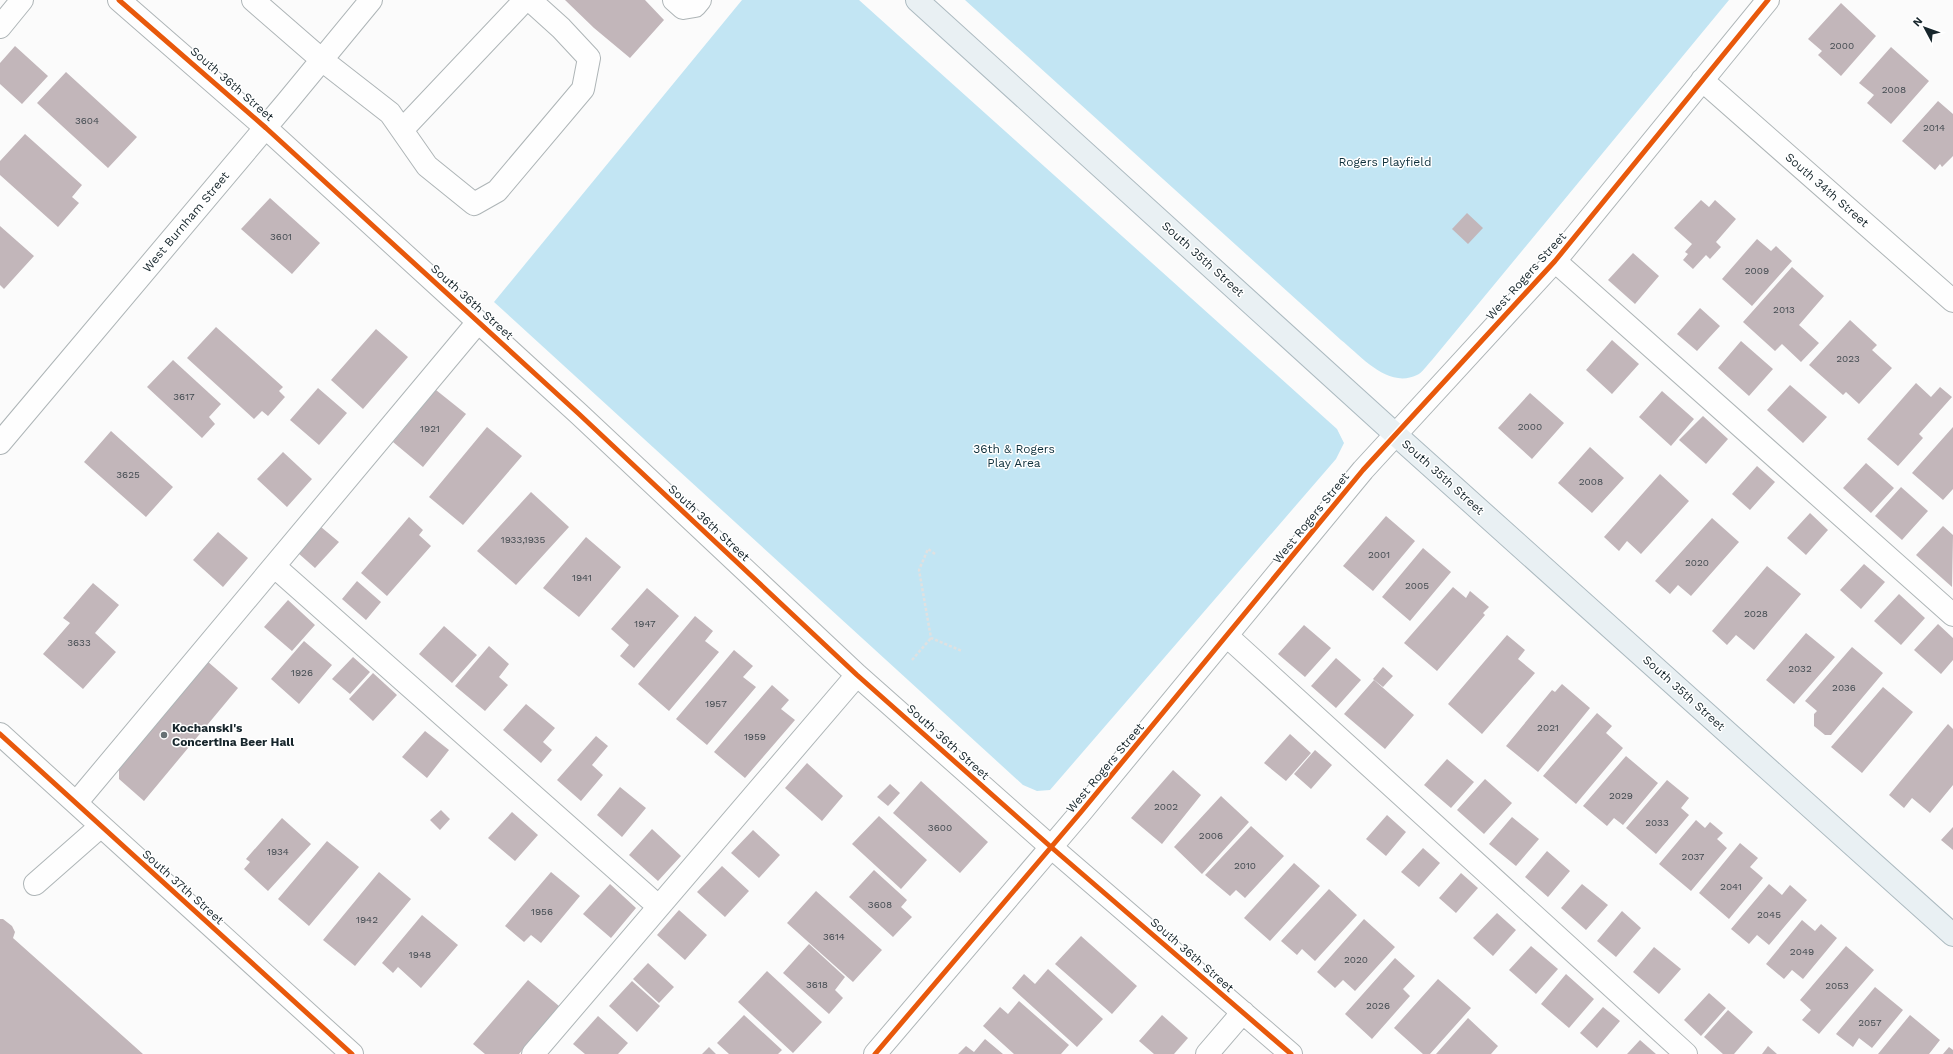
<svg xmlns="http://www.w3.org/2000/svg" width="1953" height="1054" font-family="'Work Sans',sans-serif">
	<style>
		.green { fill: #c2e5f3 }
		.building { fill: #c2b6ba }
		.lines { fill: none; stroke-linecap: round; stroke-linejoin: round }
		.minor-casing { stroke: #aeb5b7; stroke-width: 24 }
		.major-casing { stroke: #acbac0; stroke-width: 24 }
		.path { stroke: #e0e1e1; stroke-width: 2.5; stroke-dasharray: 3 2; stroke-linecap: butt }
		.minor { stroke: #fefefe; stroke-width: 22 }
		.major { stroke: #e9f0f3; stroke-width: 22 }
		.cycleway-casing { stroke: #fff; stroke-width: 8 }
		.cycleway { stroke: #e8590c; stroke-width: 5 }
		.poi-dot { fill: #677174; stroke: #fff; stroke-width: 1.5 }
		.labels { text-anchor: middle; stroke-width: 3; stroke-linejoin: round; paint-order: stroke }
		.number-label { font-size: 10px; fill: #424a50 }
		.street-label { font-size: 12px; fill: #17262c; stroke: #fff }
		.park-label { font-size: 12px; fill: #0e303c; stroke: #fff }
		.poi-label { font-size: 12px; font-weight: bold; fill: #17262c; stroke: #fff; text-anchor: start }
	</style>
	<rect width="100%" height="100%" fill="#fbfbfb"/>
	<!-- green -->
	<path class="green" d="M742,0H859L1337,429L1344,443L1336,459L1050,790L1037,791L1023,785L494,302Z
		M965,0H1729L1432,360C1428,364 1422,373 1417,375C1388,389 1361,356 1341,340Z"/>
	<!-- building -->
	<path class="building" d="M565,0H645L664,20L630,58L594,28Z
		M1841,3L1876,36L1841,76L1818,55L1822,51L1808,39Z
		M15,46L48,76L22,104L0,84V63Z
		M1891,47L1929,81L1891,124L1867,103L1874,95L1859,83Z
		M66,72L137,137L108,168L37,103Z
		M1938,101L1953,114V156L1942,167L1940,164L1935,170L1902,141Z
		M25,134L82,185L72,197L79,203L58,227L0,175V161Z
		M270,198L320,243L292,274L241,229Z
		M1701,200L1709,207L1715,200L1736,219L1716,242L1721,247L1710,259L1706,255L1693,269L1683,260L1688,254L1685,252L1692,244L1674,228Z
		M1467,213L1483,228L1468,244L1452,229Z
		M0,226L34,256L4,289L0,285Z
		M1757,239L1771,251L1776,246L1792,261L1752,306L1722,279Z
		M1633,253L1659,276L1635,304L1608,280Z
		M1792,267L1824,296L1799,325L1819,343L1801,362L1782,344L1775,351L1743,322Z
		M1700,308L1720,326L1697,351L1677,334Z
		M1850,320L1877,345L1872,350L1892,368L1859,404L1846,392L1843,395L1809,365Z
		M216,327L283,387L279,391L285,397L268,416L262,411L254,419L187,358Z
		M376,329L408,357L363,409L331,380Z
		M1612,340L1639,364L1612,394L1586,370Z
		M1741,341L1773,369L1749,396L1718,368Z
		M173,360L221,404L209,417L215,424L202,438L147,387Z
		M1916,383L1931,397L1940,387L1952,397L1919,434L1923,438L1898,466L1867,439Z
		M1790,385L1827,417L1803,443L1767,410Z
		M318,388L347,413L319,445L290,420Z
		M436,390L466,414L423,467L393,442Z
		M1662,391L1694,419L1671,446L1639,417Z
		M1530,393L1564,423L1532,459L1498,428Z
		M1703,416L1728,439L1706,464L1679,440Z
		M487,427L522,456L463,525L429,497Z
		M1953,427V489L1943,500L1912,473Z
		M111,431L173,487L146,517L84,462Z
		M1590,447L1624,478L1592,513L1558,483Z
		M283,452L312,479L287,507L257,479Z
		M1866,463L1894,488L1871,513L1843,488Z
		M1757,466L1775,482L1750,510L1732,494Z
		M1660,474L1689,501L1641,554L1627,541L1619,551L1604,537Z
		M1901,487L1928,511L1902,540L1875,516Z
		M531,492L569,527L516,585L477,551Z
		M1810,513L1828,530L1806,555L1787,538Z
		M1386,516L1415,541L1373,591L1343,566Z
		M409,517L423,530L419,535L431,546L387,596L361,573Z
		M1712,518L1739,542L1691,596L1678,585L1670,594L1655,581Z
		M1943,526L1953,535L1952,587L1916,555Z
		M321,527L339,542L315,568L298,553Z
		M218,532L248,558L223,587L193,560Z
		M586,537L621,567L579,617L543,588Z
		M1423,548L1451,572L1410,621L1382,597Z
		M1864,564L1885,582L1861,609L1840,590Z
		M1767,566L1801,594L1754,650L1736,635L1727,645L1712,631Z
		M357,581L381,602L366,620L342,599Z
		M93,583L119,605L95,633L116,652L83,689L43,654L70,623L63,618Z
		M1453,587L1466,598L1470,591L1489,607L1483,613L1485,615L1437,671L1404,643Z
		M647,588L679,616L634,668L620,656L629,645L611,629Z
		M1899,594L1925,618L1901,645L1874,621Z
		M288,600L315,625L292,651L264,627Z
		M695,616L713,631L705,641L719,652L669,711L638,684Z
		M1938,624L1953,638V660L1941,674L1914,650Z
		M1304,625L1331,648L1305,677L1278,654Z
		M444,626L477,655L452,683L419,654Z
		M1806,633L1835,657L1794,704L1766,680Z
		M1507,635L1525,650L1518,659L1535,673L1482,734L1448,704Z
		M304,641L332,665L299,704L271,679Z
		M489,646L509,664L499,677L508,685L485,711L455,686Z
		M1852,647L1883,673L1831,735H1825L1814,726V714L1817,711L1805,701Z
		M734,650L753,666L743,677L756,687L707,745L676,719Z
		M353,657L370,672L350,694L332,679Z
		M1336,658L1361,680L1336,708L1311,686Z
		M207,661L238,688L144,801L119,779V765Z
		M1383,667L1393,676L1383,687L1373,679Z
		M373,673L397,695L373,721L349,699Z
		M1374,680L1414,715L1385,749L1344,714Z
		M1562,684L1590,708L1538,772L1506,746L1552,690L1555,692Z
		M772,685L789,700L781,709L795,720L745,778L714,752Z
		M1883,687L1913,712L1862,773L1831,747Z
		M526,704L555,728L543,742L552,750L541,763L503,730Z
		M1597,713L1612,726L1606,733L1623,748L1576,804L1543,776Z
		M1948,724L1953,729V785L1930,813L1912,798L1904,808L1889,795Z
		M425,731L449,750L427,778L402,757Z
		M1290,734L1311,753L1286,781L1264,763Z
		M596,736L608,746L592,765L603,775L581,801L557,780Z
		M1315,750L1332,765L1311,789L1294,774Z
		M1626,756L1658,783L1623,825L1614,818L1607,826L1583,806Z
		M1447,759L1474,782L1451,808L1424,785Z
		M807,763L843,796L822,821L785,788Z
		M1173,770L1201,795L1162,844L1131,818Z
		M1485,779L1512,803L1484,834L1457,810Z
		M1667,780L1689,798L1681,808L1689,815L1656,854L1626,828Z
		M921,781L988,842L960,873L893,813Z
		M890,784L900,793L888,806L877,797Z
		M620,787L646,808L622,837L597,815Z
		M1221,796L1249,822L1202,874L1174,847Z
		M441,810L450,819L440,830L430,820Z
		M512,812L538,835L515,861L488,838Z
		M1387,815L1406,832L1386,856L1366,839Z
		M879,816L927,860L901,889L852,844Z
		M1512,817L1539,839L1516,866L1489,844Z
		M282,818L311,844L268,891L244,869L250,862L246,859Z
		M1696,820L1705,828L1710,822L1723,833L1717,839L1727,848L1691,891L1659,864Z
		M1251,826L1284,856L1245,898L1236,890L1230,896L1205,875Z
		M1953,827V850L1941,840Z
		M652,829L681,856L658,881L629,855Z
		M753,830L780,855L759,878L731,853Z
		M327,841L359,867L309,926L278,899Z
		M1740,843L1758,858L1750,867L1763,878L1729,919L1699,893Z
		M1423,848L1440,863L1419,887L1401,872Z
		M1547,851L1570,871L1548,897L1525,877Z
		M1294,863L1320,886L1270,941L1244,918Z
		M722,866L749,891L725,917L697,892Z
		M874,870L907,900L901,907L912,917L893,937L849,897Z
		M379,872L411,899L355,966L323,940Z
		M551,872L580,896L541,943L531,935L524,942L505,926Z
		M1461,873L1478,888L1456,913L1439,898Z
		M610,884L636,908L611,938L583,914Z
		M1582,884L1608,905L1586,930L1561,908Z
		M1769,884L1782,895L1790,885L1807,900L1769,945L1757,935L1749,944L1731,929Z
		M1329,889L1357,915L1315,961L1302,949L1297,955L1281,941Z
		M816,891L882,950L853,982L787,923Z
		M679,910L707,935L685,960L657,935Z
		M1622,911L1641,928L1616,957L1597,941Z
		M1497,913L1516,930L1493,956L1473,938Z
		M422,915L458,945L421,988L398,967L393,973L382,963Z
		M0,919H3L12,926L15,932L13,938L143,1054H0Z
		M1364,919L1395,947L1355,991L1343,980L1335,988L1317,972Z
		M1802,920L1815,931L1821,924L1837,938L1803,979L1792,970L1784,979L1766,964Z
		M1081,936L1137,986L1112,1014L1055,964Z
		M809,944L845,977L835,990L843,998L829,1014L783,973Z
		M1531,946L1558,969L1536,994L1509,970Z
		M1846,946L1874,970L1819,1034L1802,1020L1811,1010L1800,1000Z
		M1654,947L1681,969L1659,994L1633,972Z
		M1395,958L1415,976L1403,989L1410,996L1372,1039L1345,1014Z
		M648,963L674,987L659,1003L633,979Z
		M1048,969L1103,1019L1077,1047L1012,988L1024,974L1035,984Z
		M767,971L822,1022L793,1053L738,1002Z
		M1566,974L1594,999L1569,1028L1541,1004Z
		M1438,979L1471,1008L1430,1054H1423L1394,1028Z
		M528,980L559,1006L519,1054H485L473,1044Z
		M632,981L660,1006L637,1032L609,1006Z
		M1875,987L1903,1010L1872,1048L1859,1038L1853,1047L1836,1034Z
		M1709,993L1726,1008L1701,1036L1684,1020Z
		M1019,1001L1069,1045L1061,1054H1014L983,1026L1000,1007L1008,1014Z
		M1603,1007L1620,1021L1597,1048L1580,1033Z
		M1728,1010L1753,1032L1734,1054H1723L1704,1037Z
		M744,1015L782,1050L778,1054H729L717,1043Z
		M1162,1015L1188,1038L1174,1054H1154L1139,1041Z
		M1910,1015L1940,1040L1929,1054H1878Z
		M598,1016L628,1043L618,1054H585L573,1044Z
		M1468,1018L1498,1046L1491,1054H1436Z
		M985,1039L1003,1054H958L966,1046L974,1052Z
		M1640,1040L1656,1054H1627Z
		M1768,1046L1777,1054H1762Z
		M709,1047L716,1054H702Z
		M1949,1047L1953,1050V1054H1943Z"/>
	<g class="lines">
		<!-- minor casing -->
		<g class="minor-casing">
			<path id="minor" d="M119,0L266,128L579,414L857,675L1051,847L1291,1054
				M253,0L322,60L390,113L427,166L474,204L497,191L583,89L589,58L561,28L530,0
				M674,0L683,8L695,6L700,0
				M0,27L22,0
				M1702,80L1953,301
				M402,130L525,0
				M1555,261L1953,615
				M0,443L287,102L371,0
				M274,566L658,906
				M1227,636L1686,1054
				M0,734L352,1054
				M76,803L478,322
				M35,884L101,826
				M533,1054L857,675
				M875,1054L1081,812L1363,470L1555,261L1768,0
				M1207,1054L1243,1012"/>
		</g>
		<!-- major casing -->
		<g class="major-casing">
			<path id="major" d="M917,0L1395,434L1953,935"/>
		</g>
		<!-- path -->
		<path class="path" d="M935,554L928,549L919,570L931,638L962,651
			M912,660L931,638"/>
		<!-- minor -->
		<use href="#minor" class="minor"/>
		<!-- major -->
		<use href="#major" class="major"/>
		<!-- cycleway casing -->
		<g class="cycleway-casing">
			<path id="cycleway" d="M119,0L266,128L579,414L857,675L1051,847L1291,1054
				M0,734L352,1054
				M875,1054L1081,812L1363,470L1555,261L1768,0"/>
		</g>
		<!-- cycleway -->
		<use href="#cycleway" class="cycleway"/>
	</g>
	<!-- markers -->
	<circle class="poi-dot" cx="164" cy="735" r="4"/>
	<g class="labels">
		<!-- number labels -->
		<g class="number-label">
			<text x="1842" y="49">2000</text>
			<text x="1894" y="93">2008</text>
			<text x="87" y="124">3604</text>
			<text x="1934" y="131">2014</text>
			<text x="281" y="240">3601</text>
			<text x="1757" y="274">2009</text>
			<text x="1784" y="313">2013</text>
			<text x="1848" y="362">2023</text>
			<text x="184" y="400">3617</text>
			<text x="1530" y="430">2000</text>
			<text x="430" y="432">1921</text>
			<text x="128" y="478">3625</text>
			<text x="1591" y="485">2008</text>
			<text x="523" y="543">1933,1935</text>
			<text x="1379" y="558">2001</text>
			<text x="1697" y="566">2020</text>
			<text x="582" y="581">1941</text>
			<text x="1417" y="589">2005</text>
			<text x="1756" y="617">2028</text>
			<text x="645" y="627">1947</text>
			<text x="79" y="646">3633</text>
			<text x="1800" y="672">2032</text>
			<text x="302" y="676">1926</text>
			<text x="1844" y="691">2036</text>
			<text x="716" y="707">1957</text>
			<text x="1548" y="731">2021</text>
			<text x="755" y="740">1959</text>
			<text x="1621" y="799">2029</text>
			<text x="1166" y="810">2002</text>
			<text x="1657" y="826">2033</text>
			<text x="940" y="831">3600</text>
			<text x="1211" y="839">2006</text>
			<text x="278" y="855">1934</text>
			<text x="1693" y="860">2037</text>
			<text x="1245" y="869">2010</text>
			<text x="1731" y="890">2041</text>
			<text x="880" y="908">3608</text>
			<text x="542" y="915">1956</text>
			<text x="1769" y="918">2045</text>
			<text x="367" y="923">1942</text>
			<text x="834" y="940">3614</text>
			<text x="1802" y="955">2049</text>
			<text x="420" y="958">1948</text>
			<text x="1356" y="963">2020</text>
			<text x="817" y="988">3618</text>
			<text x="1837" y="989">2053</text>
			<text x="1378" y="1009">2026</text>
			<text x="1870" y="1026">2057</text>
		</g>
		<!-- street labels -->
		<g class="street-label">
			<text transform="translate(232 84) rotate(41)" y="4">South 36th Street</text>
			<text transform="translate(1827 190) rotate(41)" y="4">South 34th Street</text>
			<text transform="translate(186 222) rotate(-50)" y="4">West Burnham Street</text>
			<text transform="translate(1203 259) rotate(42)" y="4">South 35th Street</text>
			<text transform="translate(1526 276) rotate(-48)" y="4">West Rogers Street</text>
			<text transform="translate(472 302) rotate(42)" y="4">South 36th Street</text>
			<text transform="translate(1443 477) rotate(42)" y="4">South 35th Street</text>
			<text transform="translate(1311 518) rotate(-51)" y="4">West Rogers Street</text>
			<text transform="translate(709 523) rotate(43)" y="4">South 36th Street</text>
			<text transform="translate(1684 693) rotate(42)" y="4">South 35th Street</text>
			<text transform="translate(948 742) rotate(42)" y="4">South 36th Street</text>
			<text transform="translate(1105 768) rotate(-50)" y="4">West Rogers Street</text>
			<text transform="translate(183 887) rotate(42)" y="4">South 37th Street</text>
			<text transform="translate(1192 955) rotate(41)" y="4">South 36th Street</text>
		</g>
		<!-- park labels -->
		<g class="park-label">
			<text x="1385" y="166">Rogers Playfield</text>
			<text x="1014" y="453">36th &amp; Rogers<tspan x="1014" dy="14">Play Area</tspan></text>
		</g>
		<!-- poi labels -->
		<g class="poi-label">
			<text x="172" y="732">Kochanski's<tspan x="172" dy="14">Concertina Beer Hall</tspan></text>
		</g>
	</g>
	<!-- north arrow -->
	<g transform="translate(1925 28) rotate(311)" stroke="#ffffff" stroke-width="3" paint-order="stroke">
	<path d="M0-3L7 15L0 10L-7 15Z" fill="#17262c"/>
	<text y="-6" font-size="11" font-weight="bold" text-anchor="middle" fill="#17262c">N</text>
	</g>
</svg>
